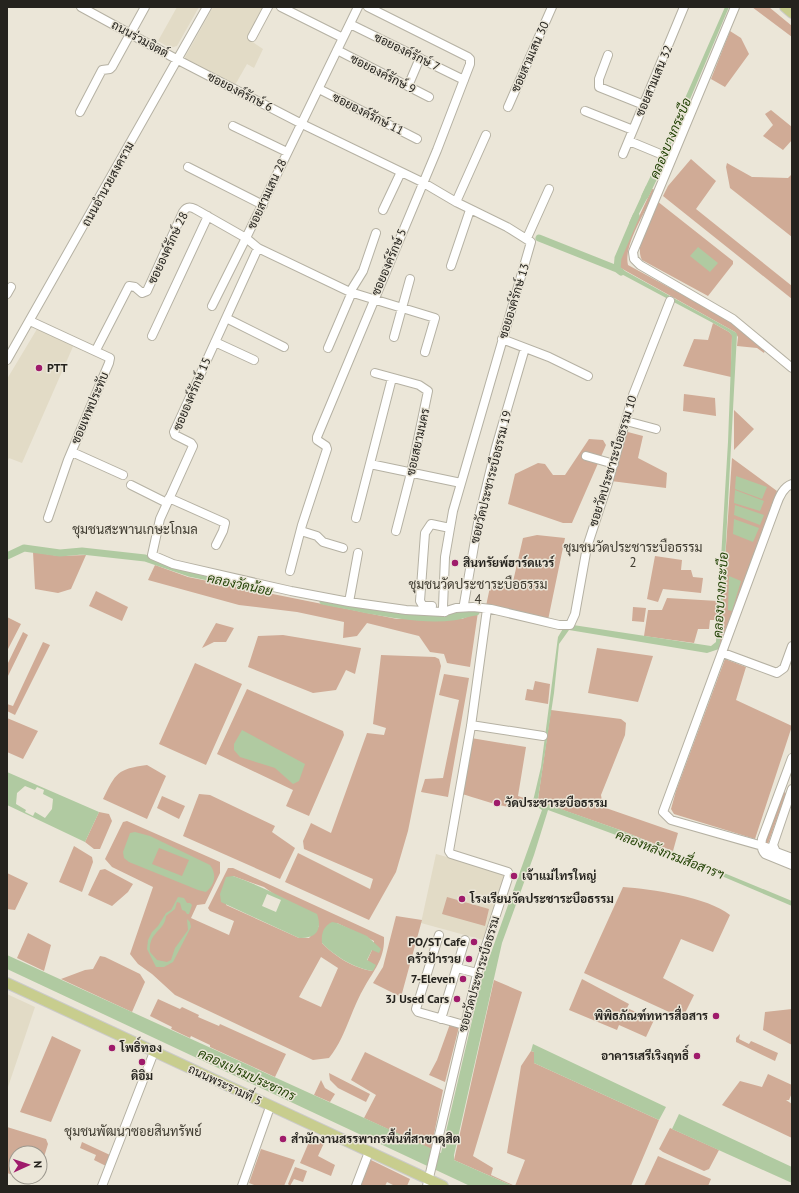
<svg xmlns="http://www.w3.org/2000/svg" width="799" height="1193" font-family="'PT Sans',Sarabun,sans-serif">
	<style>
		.built { fill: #e2dbc6 }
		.green { fill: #d0ab96; fill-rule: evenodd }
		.water { fill: #b0caa1; fill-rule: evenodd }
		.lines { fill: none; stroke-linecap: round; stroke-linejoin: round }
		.canal { stroke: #b0caa1; stroke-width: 7 }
		.minor-casing { stroke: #b5b1a3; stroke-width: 10 }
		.major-casing { stroke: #cbcac9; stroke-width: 12 }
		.minor { stroke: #fff; stroke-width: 8 }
		.major { stroke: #c8cd8e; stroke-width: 10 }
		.poi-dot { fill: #9f1b6b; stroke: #ebe6d8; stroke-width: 1.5 }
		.labels { text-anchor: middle; stroke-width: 3; stroke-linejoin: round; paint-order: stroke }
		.street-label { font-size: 12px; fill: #25231e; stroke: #ebe6d8 }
		.poi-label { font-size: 12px; font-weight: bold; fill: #25231e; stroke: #ebe6d8; text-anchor: start }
		.water-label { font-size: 13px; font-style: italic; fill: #244407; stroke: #ebe6d8 }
		.neighbourhood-label { font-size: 13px; fill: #3f3b30; stroke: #ebe6d8 }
	</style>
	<rect width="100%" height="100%" fill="#ebe6d8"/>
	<!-- built -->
	<path class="built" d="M177,7H199L177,46L170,48L158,41Z
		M213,7H264L248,39L263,49L254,68L247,64L235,85L184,59Z
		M40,324L75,342L22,463L9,458L7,462V379Z
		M436,854L503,872L505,877L483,940L421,923Z
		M7,994L35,1007L7,1090Z"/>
	<!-- green -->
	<path class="green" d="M752,7H769L792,26V37Z
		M730,31L741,38L749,54L725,87L711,79Z
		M771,110L792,127V140L783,150L763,136L773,125L765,114Z
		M691,159L716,181L696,209L792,286V299L663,196L668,186Z
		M727,163L752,177L788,178L792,174V237L730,188L726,167Z
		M652,189L656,190C647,209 623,245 628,265L727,319L765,350L764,353L757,348L737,346L738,337L735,332L619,267V259Z
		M657,201L733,261V264L708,296L642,260C634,246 651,216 657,201Z
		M713,323L729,332L732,335L731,377L683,366L694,339L708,340Z
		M684,394L715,398L716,416L683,411Z
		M734,410L754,429L734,450Z
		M624,431L643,436L638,458L667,473L666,488L611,481Z
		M589,439L603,440L606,445L572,523H563L508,504L515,474L538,463L545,464L553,475H565Z
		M732,458L777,491L729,626L719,649Z
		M537,535L565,538L548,620L486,606L490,587L512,586L523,538Z
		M33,552L59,556L86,555L71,589L58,593L35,589Z
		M655,556L682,560L681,570H691L693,577L703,578L701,593L663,589L658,602L647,599Z
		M155,565L188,577L397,619H462L478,612L470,667L447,663L444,654L430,652L419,636L367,623L357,636L343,638L344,622L297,612L239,605L148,580Z
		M96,591L128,607L122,621L89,606Z
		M667,598L718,601L717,620H710L709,629H698L694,643L644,636L648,610H662Z
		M633,607L646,608L644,622L632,621Z
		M7,617L21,624L7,651Z
		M216,623L234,628L226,642H214L202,648Z
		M23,632L28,635L7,678V665Z
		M283,635L361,648L355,674L346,670L336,690L313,693L248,667L258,636Z
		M43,642L50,645L15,715L7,711V704L13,706Z
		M597,648L653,656L638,702L588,693Z
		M381,655L435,657L439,659L441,666L408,831L396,872L369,920L285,882L298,853L370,889L373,879L304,849L303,841L311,823L331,833L367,733L384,735L386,728L373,724Z
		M725,659L746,667L736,700L792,726L755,839L674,814L671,809L676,791Z
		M195,663L242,684L206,765L159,744Z
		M444,674L469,678L448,797L421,792L425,779L443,778L459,700L439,695Z
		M535,681L550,684L548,704L525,700L527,689L533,690Z
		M247,689L343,731L344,735L309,816L286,806L293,790L217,754Z
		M551,710L621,719L626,723L625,735L601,795L603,807L678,833L673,851L620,830L540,802L538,799L539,792Z
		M7,718L38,731L23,759L7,752Z
		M471,738L526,747L518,796L533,801C530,803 527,807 523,808C510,810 476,798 462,794Z
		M147,765L166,776L147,819L103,799C116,773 117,769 147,765Z
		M784,792L786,793L768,844L765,845V840Z
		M199,794L210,795L275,826L272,832L295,848L280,879L183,836Z
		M162,796L185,806L179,819L157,808Z
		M99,812L109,814L112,821L100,849H94L85,842Z
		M127,821L220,862V873L205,904L197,905L191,918L229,935L234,921L210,911L208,908L228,868H233L384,937C385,958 374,970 365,986C351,1009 346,1037 329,1058L313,1060L175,995L152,974L138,964L130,954L153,887L112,867L105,859L123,822ZM233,876L264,887L319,926L309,938H299L226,905ZM337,923L374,941L372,950L367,961L373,971C355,969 334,956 322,943ZM321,957L338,968L321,1007L299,997Z
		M74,846L92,857L93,862L82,892L59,882Z
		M105,869L133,884L128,892L112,906L88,895L100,870Z
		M7,873L28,883L15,910L7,909Z
		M623,887C651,889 708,897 730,915L713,952L681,939L663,978L694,995L683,1017H680L584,973Z
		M447,897L489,909L485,926L442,914Z
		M396,916L422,920L401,997L373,983L383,967Z
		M28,933L51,945L44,971L17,958Z
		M100,956L105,957L140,974L145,982L132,1012L61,979L85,970L93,969Z
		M582,979L629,1004L627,1008L654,1020L646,1037L619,1025L617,1030L569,1010Z
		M494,980L522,992L473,1156L493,1168L491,1175L515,1186L525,1160L507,1153L521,1066L531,1051L534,1052V1063L659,1120L631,1186H513L454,1160Z
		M158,999L180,1009L182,1007L199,1015L198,1017L219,1026L220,1024L286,1054L275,1077L210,1047V1045L191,1036L190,1038L171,1029L172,1027L150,1016Z
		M792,1009V1045L763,1030L765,1012Z
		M450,1024L459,1027L445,1082L429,1075L437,1060Z
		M740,1034L739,1039L749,1044L751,1041L778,1053L775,1061L736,1042V1038Z
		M52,1036L81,1050L51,1122L20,1112Z
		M365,1052L443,1090L431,1149L364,1118L376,1095L351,1080Z
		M329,1073L370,1094L366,1102L338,1088L330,1080Z
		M768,1074L792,1085V1093L789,1100H786L792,1104V1138L722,1105L740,1081L762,1087Z
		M321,1080L325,1088L335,1094L330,1102L314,1095Z
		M7,1127L46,1139L48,1144L40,1170V1153H16V1176L7,1173Z
		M670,1128L719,1150L709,1169L704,1171L663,1152L659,1149Z
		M312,1135L325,1141L318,1156L335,1165L331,1176L300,1163Z
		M82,1142L110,1155L106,1166L94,1160L96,1155L80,1148Z
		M261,1149L295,1160L284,1186H257L249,1183Z
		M658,1156L711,1179L708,1186H644Z
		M371,1160L410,1179L407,1186H395L387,1182L385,1186H359Z
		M295,1167L307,1171L303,1182L294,1179L290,1186L288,1184Z"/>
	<!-- water -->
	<path class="water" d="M725,7H729L655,182L650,178Z
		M646,186L652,189L633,225L629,223Z
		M698,247L718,263L710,272L690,256Z
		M616,266L735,332L737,334L721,635L719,649L707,653L569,630L559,644L554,693L538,799L541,802L620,830L792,901V906L684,860L548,810L534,855L502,943L454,1155V1160L513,1186H470L7,969V955L441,1153L482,978L542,810L536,806L533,801L541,767L558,637L564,627L573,625L711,646L716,642L728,442L732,336L729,332L713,323L612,269Z
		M736,476L767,487L762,499L735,489Z
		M735,490L764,501L760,511L734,503Z
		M735,505L764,515L760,525L734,515Z
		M734,519L759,528L753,542L733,534Z
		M729,576L741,581L732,611L728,610Z
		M242,730L305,764L299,781L293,784L275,768L240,757L234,750V744Z
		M7,772L99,812L85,842L7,805ZM25,786L35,790L37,787L44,790L43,794L53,799L52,809L45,818L35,812L33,816L25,812L26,810L16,804L17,793Z
		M135,832L150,836L210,865C217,874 215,885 206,892L198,890L129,862L124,858L123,852L130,833ZM159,848L189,860L182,876L152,864Z
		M233,876C262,886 289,901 317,914C323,931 315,939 299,938L221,902L220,894L226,877ZM267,894L281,900L276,912L262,906Z
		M178,897L184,898L187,903H190L192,905L189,914H187L185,911L182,910L180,903L177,902L175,909L166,916C165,931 148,932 150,952L157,960L167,962L171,960L175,948L188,930L187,919L190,922L191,927L173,962L164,967H156L147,949L148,940L152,932L158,926L166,913L171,910Z
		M332,922L337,923L367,936L381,949L379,953L372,950L367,960L376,965L373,971C356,969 334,956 322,943C321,935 323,926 332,922Z
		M533,1044L666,1107L659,1120L534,1063V1052L531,1051Z
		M679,1114L792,1167V1183L672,1129Z"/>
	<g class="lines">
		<!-- canal -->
		<path class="canal" d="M645,196L656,173
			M539,238L617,269
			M621,272L617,269L618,258L636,216
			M7,556L24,548L60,553L82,551L145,558L189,573L262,588
			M323,601C359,608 416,622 452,617C460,616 468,613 476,612"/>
		<!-- minor casing -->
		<g class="minor-casing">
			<path id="minor" d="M81,7L178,60L302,124L422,182L456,202L507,227L531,242L453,511L445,557L443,607L445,612
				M281,7L343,38
				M358,7L246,238L258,248L350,292L435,318L425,352
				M735,7L633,252L634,259L640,265L733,319L792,368
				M350,24L464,80
				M252,37L268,7
				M337,50L429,97
				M608,55L599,79V87L644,105
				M408,86L420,58
				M319,89L417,139
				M508,107L552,7
				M585,111L633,130
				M80,112L102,70L110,69L112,67L145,7
				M233,126L287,152
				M629,141L658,153
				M623,154L684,7
				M188,167L263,205
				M456,202L486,135
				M383,210L401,172
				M527,238L549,189
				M258,248L174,432L175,435L191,443L193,446L160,519L152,555L173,564L291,591L349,602L406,610L443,612L456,608L473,607L491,609L559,625H570L575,614L587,547L608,483L633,395L670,301
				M451,266L470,210
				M350,292L363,271L376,233
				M7,294L11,287
				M226,318L284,347
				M30,321L110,358L109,363L68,460L48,518
				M152,336L208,216
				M394,337L410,279
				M502,339L549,357L588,376
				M215,342L254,360
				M328,348L352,292
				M96,350L129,286L135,287L142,293L147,291L183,212C186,207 189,206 195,209L246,238L212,306
				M7,360L207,7
				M375,373L419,385L428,391L411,473L396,531
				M626,421L656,429
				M72,452L123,475
				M586,456L614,464
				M370,464L461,483
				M131,485L167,503
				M169,498L225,523L223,531L216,545
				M356,518L392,378
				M301,531L317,536L323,542L343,548
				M290,571L302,525L327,449L326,446L317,440V437L437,150L470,64V59L468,57L368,7
				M349,602L358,553
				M432,606H423L420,601L425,533L431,524L450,528
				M465,607L464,604L479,517L496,447L525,348
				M723,653L777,673L784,668L792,646
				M471,725L543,736
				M792,758L762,839C761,845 761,850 765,854L792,865
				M792,789L773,845L776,852L792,858
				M773,849L671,820L663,812L776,506C779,497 783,487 792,484
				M439,935L416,1009L418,1012L464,1025
				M457,968L477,973
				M441,1019L465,940
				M102,1186L154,1052
				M242,1186L270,1107
				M356,1186L369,1152
				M427,1186L478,970L509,875L508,872L451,854L449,851L471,726L487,609"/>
		</g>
		<!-- major casing -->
		<g class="major-casing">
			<path id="major" d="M785,7L792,13
				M7,983L443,1186"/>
		</g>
		<!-- minor -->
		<use href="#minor" class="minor"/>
		<!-- major -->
		<use href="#major" class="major"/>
	</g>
	<!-- markers -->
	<g class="poi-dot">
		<circle cx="39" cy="368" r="4"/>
		<circle cx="455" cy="563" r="4"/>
		<circle cx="497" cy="803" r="4"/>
		<circle cx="514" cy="876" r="4"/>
		<circle cx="462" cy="899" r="4"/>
		<circle cx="474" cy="942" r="4"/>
		<circle cx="469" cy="959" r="4"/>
		<circle cx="463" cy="979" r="4"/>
		<circle cx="457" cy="999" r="4"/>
		<circle cx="716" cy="1016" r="4"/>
		<circle cx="112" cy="1048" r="4"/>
		<circle cx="697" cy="1056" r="4"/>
		<circle cx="142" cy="1062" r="4"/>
		<circle cx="283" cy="1139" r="4"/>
	</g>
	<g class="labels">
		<!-- street labels -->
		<g class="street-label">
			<text transform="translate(140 39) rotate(29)" y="4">ถนนร่วมจิตต์</text>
			<text transform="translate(407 52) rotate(26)" y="4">ซอยองค์รักษ์ 7</text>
			<text transform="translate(530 57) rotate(-66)" y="4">ซอยสามเสน 30</text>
			<text transform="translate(383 74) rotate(27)" y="4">ซอยองค์รักษ์ 9</text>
			<text transform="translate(654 81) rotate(-67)" y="4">ซอยสามเสน 32</text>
			<text transform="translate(240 92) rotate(27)" y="4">ซอยองค์รักษ์ 6</text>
			<text transform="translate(368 114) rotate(27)" y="4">ซอยองค์รักษ์ 11</text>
			<text transform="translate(108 184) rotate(-61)" y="4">ถนนอำนวยสงคราม</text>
			<text transform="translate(267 194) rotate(-65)" y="4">ซอยสามเสน 28</text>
			<text transform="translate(168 248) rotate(-65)" y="4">ซอยองค์รักษ์ 28</text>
			<text transform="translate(389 262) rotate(-67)" y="4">ซอยองค์รักษ์ 5</text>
			<text transform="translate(514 301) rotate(-73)" y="4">ซอยองค์รักษ์ 13</text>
			<text transform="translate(192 394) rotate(-67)" y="4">ซอยองค์รักษ์ 15</text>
			<text transform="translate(90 408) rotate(-67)" y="4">ซอยเทพประทับ</text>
			<text transform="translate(418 442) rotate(-77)" y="4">ซอยสยามนคร</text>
			<text transform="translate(613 461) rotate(-73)" y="4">ซอยวัดประชาระบือธรรม 10</text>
			<text transform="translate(491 477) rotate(-76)" y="4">ซอยวัดประชาระบือธรรม 19</text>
			<text transform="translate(479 974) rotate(-74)" y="4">ซอยวัดประชาระบือธรรม</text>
			<text transform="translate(225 1085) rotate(25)" y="4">ถนนพระรามที่ 5</text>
		</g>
		<!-- poi labels -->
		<g class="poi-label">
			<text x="47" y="372">PTT</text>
			<text x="463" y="567">สินทรัยพ์ฮาร์ดแวร์</text>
			<text x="505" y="807">วัดประชาระบือธรรม</text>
			<text x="522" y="880">เจ้าแม่ไทรใหญ่</text>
			<text x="470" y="903">โรงเรียนวัดประชาระบือธรรม</text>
			<text x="466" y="946" text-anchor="end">PO/ST Cafe</text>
			<text x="461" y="963" text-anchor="end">ครัวป้ารวย</text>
			<text x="455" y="983" text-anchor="end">7-Eleven</text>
			<text x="449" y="1003" text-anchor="end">3J Used Cars</text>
			<text x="708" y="1020" text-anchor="end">พิพิธภัณฑ์ทหารสื่อสาร</text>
			<text x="120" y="1052">โพธิ์ทอง</text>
			<text x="689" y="1060" text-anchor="end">อาคารเสรีเริงฤทธิ์</text>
			<text x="142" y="1080" text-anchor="middle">ดิอิม</text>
			<text x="291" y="1143">สำนักงานสรรพากรพื้นที่สาขาดุสิต</text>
		</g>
		<!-- water labels -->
		<g class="water-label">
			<text transform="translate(670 138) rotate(-67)" y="5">คลองบางกระบือ</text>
			<text transform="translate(240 584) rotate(12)" y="5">คลองวัดน้อย</text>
			<text transform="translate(720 595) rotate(-86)" y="5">คลองบางกระบือ</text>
			<text transform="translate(670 854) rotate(21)" y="5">คลองหลังกรมสื่อสารฯ</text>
			<text transform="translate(247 1074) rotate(25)" y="5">คลองเปรมประชากร</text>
		</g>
		<!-- neighbourhood labels -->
		<g class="neighbourhood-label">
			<text x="135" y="534">ชุมชนสะพานเกษะโกมล</text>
			<text x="633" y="552">ชุมชนวัดประชาระบือธรรม<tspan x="633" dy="15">2</tspan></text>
			<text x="478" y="589">ชุมชนวัดประชาระบือธรรม<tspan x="478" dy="15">4</tspan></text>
			<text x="133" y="1136">ชุมชนพัฒนาซอยสินทรัพย์</text>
		</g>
	</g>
	<!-- border -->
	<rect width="799" height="1193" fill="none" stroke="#25231e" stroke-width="16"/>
	<!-- north arrow -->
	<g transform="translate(28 1165) rotate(87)"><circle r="19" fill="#ebe6d8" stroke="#9c988e"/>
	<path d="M0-3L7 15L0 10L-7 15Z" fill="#9f1b6b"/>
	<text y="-6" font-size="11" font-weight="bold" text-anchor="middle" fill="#25231e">N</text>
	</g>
</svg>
